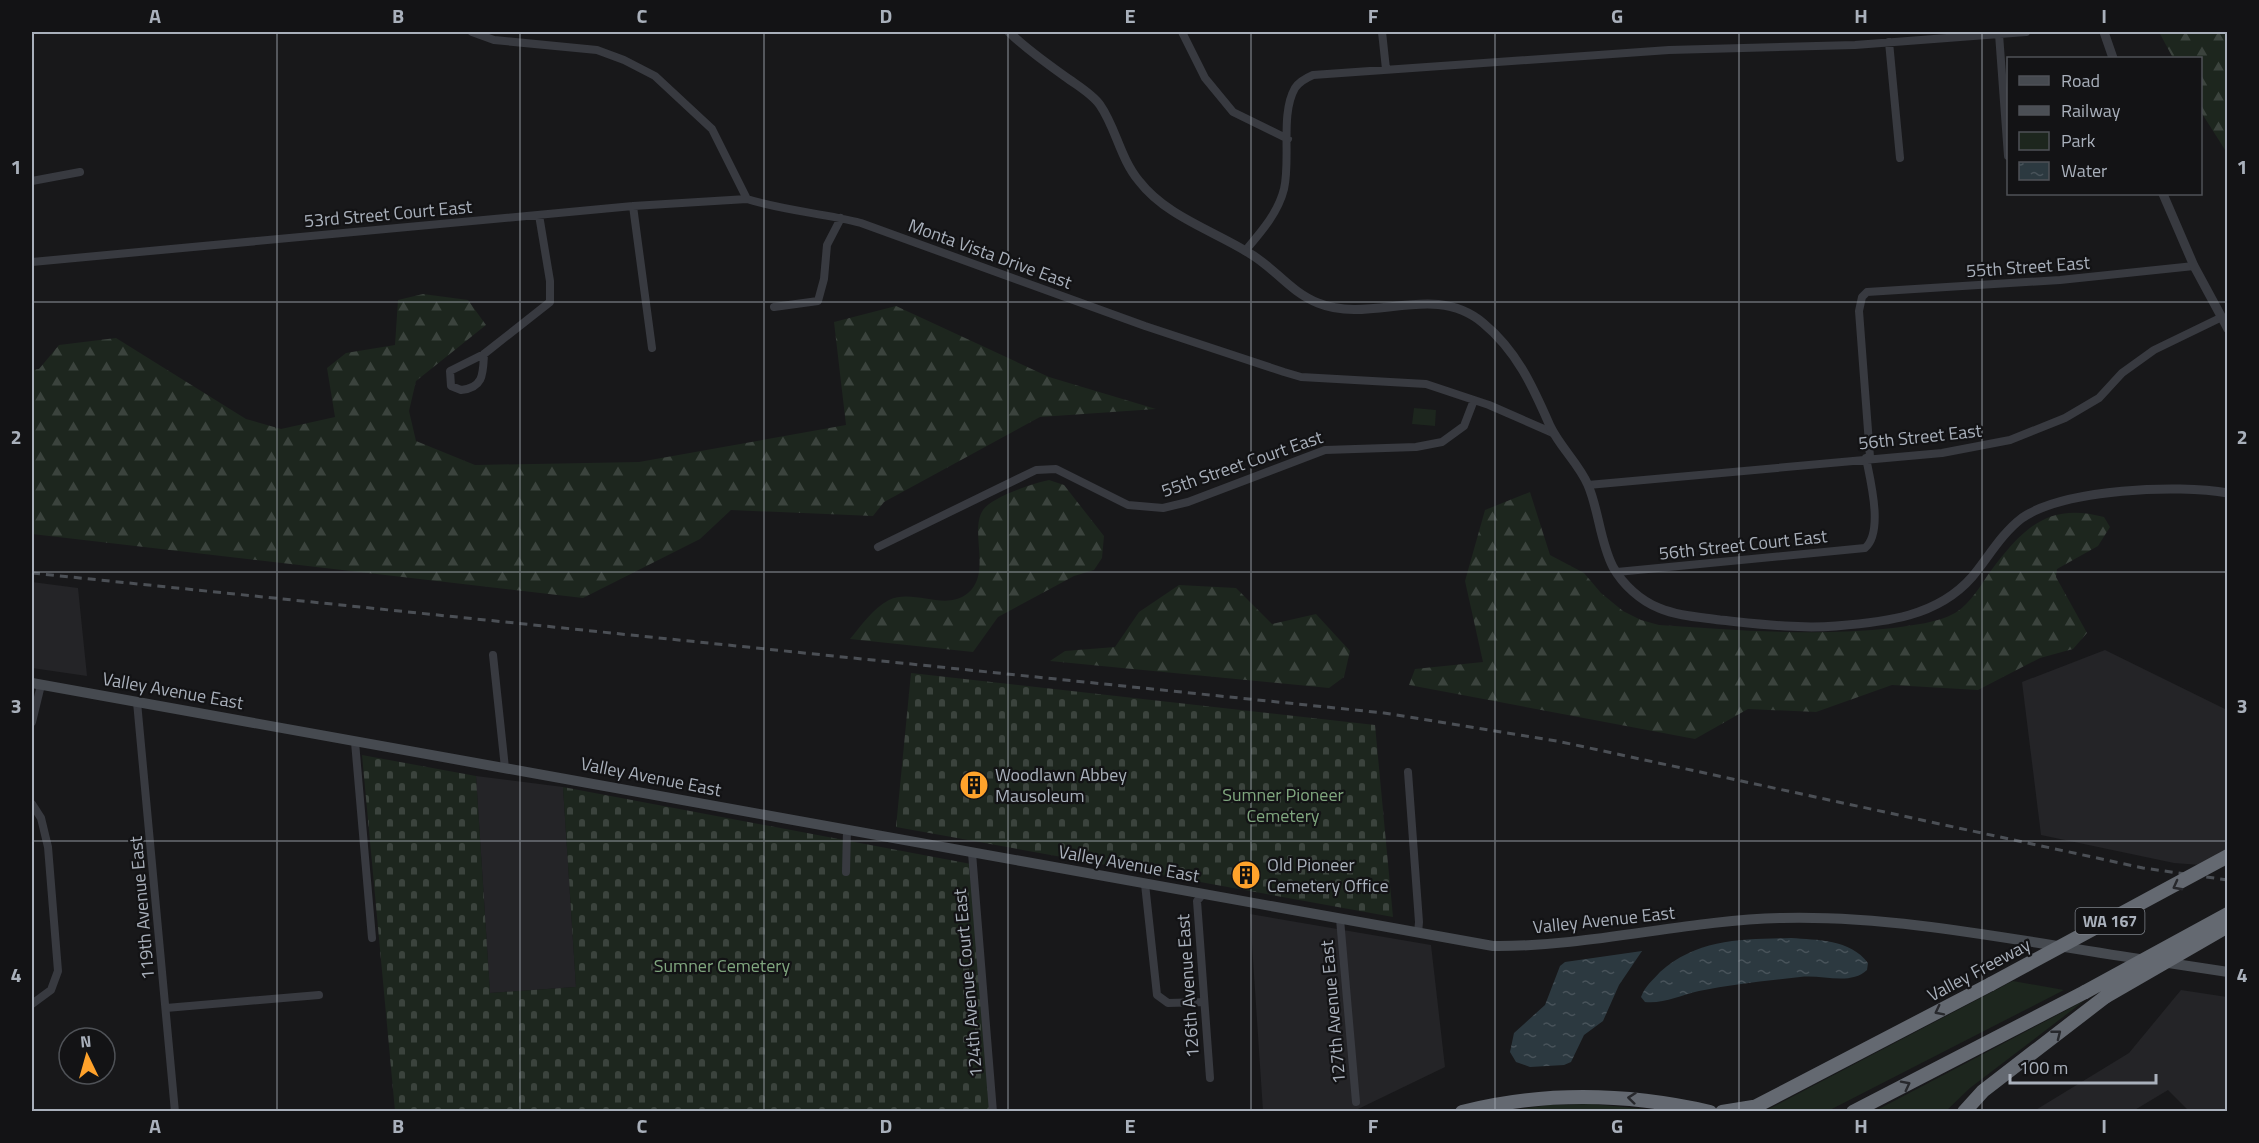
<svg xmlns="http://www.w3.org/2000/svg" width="2259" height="1143" font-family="'Titillium Web',sans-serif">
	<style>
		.built { fill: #242427 }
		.green { fill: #1d261e }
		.forest { fill: url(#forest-firs) }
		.cemetery { fill: url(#cemetery-stones) }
		.water { fill: url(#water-ripples) }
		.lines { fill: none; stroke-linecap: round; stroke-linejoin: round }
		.minor { stroke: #383a40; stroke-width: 8 }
		.tertiary { stroke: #383a40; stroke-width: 9 }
		.secondary { stroke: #464a50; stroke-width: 10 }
		.motorway { stroke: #646971; stroke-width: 14 }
		.rail { stroke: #4b4f55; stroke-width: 3; stroke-dasharray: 8 6; stroke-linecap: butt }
		.motorway-bridge { stroke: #646971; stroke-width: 14 }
		.oneway { stroke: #27282c }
		.grid { fill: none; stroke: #a9b0bb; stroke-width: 1.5; stroke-opacity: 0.55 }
		.labels { text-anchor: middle; stroke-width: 4.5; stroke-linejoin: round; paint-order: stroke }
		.shield { fill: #131315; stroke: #7c8189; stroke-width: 1.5 }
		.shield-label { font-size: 16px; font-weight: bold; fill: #a9b0bb }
		.street-label { font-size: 18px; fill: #a9b0bb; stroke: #131315 }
		.poi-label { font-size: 18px; fill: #a9b0bb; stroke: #131315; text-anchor: start }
		.park-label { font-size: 18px; fill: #80a77f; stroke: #131315 }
		.neatline { fill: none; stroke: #a9b0bb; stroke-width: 2 }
		.grid-label { font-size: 20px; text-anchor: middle; font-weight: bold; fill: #a9b0bb }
	</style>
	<defs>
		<pattern id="forest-firs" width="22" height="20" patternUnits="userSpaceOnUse" patternTransform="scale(1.5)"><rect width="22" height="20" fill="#1d261e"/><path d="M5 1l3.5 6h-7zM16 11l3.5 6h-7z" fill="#3b433d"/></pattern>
		<pattern id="cemetery-stones" width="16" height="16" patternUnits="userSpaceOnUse" patternTransform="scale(1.5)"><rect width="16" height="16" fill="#1d261e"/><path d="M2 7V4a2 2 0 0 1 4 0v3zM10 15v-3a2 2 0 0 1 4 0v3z" fill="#3b433d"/></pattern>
		<pattern id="water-ripples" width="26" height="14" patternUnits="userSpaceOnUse" patternTransform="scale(1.5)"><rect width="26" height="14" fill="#2c3940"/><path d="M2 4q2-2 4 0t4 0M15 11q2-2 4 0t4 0" fill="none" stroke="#48535a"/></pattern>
	</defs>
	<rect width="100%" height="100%" fill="#18181a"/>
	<!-- built -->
	<path class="built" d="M32,582L78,588L87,676L32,668Z
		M2105,650L2227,710V867L2174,863L2041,835L2022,682Z
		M476,776L563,787L576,987L490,993Z
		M1250,914L1431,945L1445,1067L1354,1111H1263Z
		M2181,990L2227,997V1111H2189L2168,1090L2133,1111H2034L2129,1053Z"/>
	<!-- green -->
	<path class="green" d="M1414,408L1436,410L1435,426L1412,424Z
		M2013,981L2064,990L1828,1111H1765Z
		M2084,1001L1970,1088L1946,1111H1875Z
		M1591,1104L1667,1111L1498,1112L1549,1105Z"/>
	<!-- forest -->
	<path class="forest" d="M2159,32H2227V153L2201,112L2200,58H2173Z
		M423,294L468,300L486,325L416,381L409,411L416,441L475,465L639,462L846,425L834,322L896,306L1049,377L1156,409L1040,417L884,502L873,516L731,510L700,539L583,598L32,534V370L39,369L59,345L116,338L246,419L281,429L335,417L327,368L346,353L395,345L398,300Z
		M1049,480L1064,485L1104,536L1102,558L1094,570L1074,576L998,617L973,652L850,639C861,626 873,608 889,600C914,588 945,612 968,593C992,573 969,531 983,510C992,497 1034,483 1049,480Z
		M1530,492L1550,555L1584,573L1601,593L1623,611L1641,620L1659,625C1738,630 1814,637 1893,628C1913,625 1937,623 1955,613C1971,603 1980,586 1990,572C2023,528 2048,502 2104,517L2110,527L2098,546L2057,569L2056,577L2087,633L2073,649L2040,658L1978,690L1892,685L1816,712L1748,709L1695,739L1409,685L1415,669L1483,662L1465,581L1485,510Z
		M1179,585L1236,588L1272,624L1316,614L1350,651L1344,677L1329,688L1050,661L1065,651L1115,647L1139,612Z"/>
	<!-- cemetery -->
	<path class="cemetery" d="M911,673L1375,725L1393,917L896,827Z
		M362,755L476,776L490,993L576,987L563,787L971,864L993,1111H395Z"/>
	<!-- water -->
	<path class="water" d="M1791,938C1817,940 1850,939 1868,963L1867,970C1850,986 1822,974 1800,977C1767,981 1732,984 1699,991C1681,995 1663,1004 1645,1002L1641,997C1645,986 1652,981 1660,972C1698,938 1743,939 1791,938Z
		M1642,951L1619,985L1603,1021L1584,1035L1571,1062L1564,1065L1530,1067L1516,1062L1510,1052L1514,1033L1545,1005L1560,966L1565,962Z"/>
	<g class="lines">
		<!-- minor -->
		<path class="minor" d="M472,32L494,40L597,50L624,60L655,76L712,129L747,199C784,211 823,213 861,223L1145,326L1284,372L1301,377L1426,384L1489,405L1553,433
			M1182,32L1205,78L1233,112L1288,139
			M1382,32L1386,69
			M1999,34L2008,156
			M1889,42L1900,158
			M32,181L80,172
			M633,206L652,348
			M1245,251C1261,232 1278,213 1284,189C1291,159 1280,114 1295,88C1299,82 1306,78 1313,75L1669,50L1855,45L2026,32
			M32,262L633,206L747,199
			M774,307L818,301L824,279L827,245L841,218
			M484,354C483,373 484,388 461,390L451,386L450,371L484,354L550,302V281L539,215
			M1870,457L1859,311L1862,297L1867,292L2060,280L2194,266
			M1588,485L1942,453L2010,440L2065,418L2099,398L2122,373L2154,350L2220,318
			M878,547L1036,470L1056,469L1128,505L1163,508L1188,502L1325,450L1416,447L1442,442L1464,426L1474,400
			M1617,572L1865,548C1884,532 1870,479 1866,458
			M493,655L505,768
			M137,702L175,1112
			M32,722L41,685
			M355,742L372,938
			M1408,772L1419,922L1418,933
			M32,804L41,818L48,847L58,971L51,990L32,1004
			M972,853L993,1112
			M846,872L847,829
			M1145,884L1157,995L1168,1003L1204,1002
			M1203,894L1197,901L1210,1078
			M1340,919L1356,1102
			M166,1008L319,995"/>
		<!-- tertiary -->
		<path class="tertiary" d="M1009,32C1027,50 1049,65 1070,80C1080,87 1093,95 1100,105C1116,128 1120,158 1139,181C1166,216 1212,230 1249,253C1274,267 1290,292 1318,303C1372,325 1433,281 1483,323C1517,351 1533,387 1550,426C1560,447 1579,464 1588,485C1599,511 1600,542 1613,567C1623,585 1641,601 1659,608C1678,616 1699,617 1720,620C1759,624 1797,629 1836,626C1885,622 1937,617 1972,577C1988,558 2001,534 2022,518C2064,489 2178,484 2228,493
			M2104,32L2113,58
			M2163,194L2194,266L2228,329"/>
		<!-- secondary -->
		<path class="secondary" d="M32,683L1493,946C1590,947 1686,920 1782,918C1901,915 2029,943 2147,960
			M2162,962L2228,972"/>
		<!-- motorway -->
		<path class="motorway" d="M1462,1112C1545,1091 1627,1093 1710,1112
			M1722,1112L1753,1107
			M1745,1112L1991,984
			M1853,1112L2085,992
			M1964,1112L1983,1091L2105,997"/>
		<!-- rail -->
		<path class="rail" d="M32,573L1384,713L1557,741L2143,868L2228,880"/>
		<!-- motorway-bridge -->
		<path class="motorway-bridge" d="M1991,984L2228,856
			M2085,992L2228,914
			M2105,997L2228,926"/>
	</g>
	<!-- one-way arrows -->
	<defs><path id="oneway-chevron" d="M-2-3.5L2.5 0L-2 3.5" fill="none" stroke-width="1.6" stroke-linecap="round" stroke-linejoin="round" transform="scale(1.5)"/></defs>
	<g class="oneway">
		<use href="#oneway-chevron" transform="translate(2177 886) rotate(152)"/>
		<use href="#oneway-chevron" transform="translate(1939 1011) rotate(153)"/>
		<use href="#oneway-chevron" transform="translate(2057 1034) rotate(-38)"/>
		<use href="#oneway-chevron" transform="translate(1906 1085) rotate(-27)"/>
		<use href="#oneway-chevron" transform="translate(1632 1098) rotate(-174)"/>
	</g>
	<!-- grid -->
	<path class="grid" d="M277,32V1112M520,32V1112M764,32V1112M1008,32V1112M1251,32V1112M1495,32V1112M1739,32V1112M1982,32V1112M32,302H2228M32,572H2228M32,841H2228"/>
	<!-- icons -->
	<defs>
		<g id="building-disc" transform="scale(1.5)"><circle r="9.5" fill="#ffa22b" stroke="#131315"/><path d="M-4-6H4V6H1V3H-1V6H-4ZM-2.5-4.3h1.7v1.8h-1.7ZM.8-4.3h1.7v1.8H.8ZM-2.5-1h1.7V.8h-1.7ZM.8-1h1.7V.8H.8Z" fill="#111"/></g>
	</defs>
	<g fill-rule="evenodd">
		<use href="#building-disc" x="974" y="785"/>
		<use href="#building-disc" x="1246" y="875"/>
	</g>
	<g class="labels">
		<!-- shield labels -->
		<rect class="shield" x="2075.5" y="908" width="69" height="26" rx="4.5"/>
		<g class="shield-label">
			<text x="2110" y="927">WA 167</text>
		</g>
		<!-- street labels -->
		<g class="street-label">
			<text transform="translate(388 214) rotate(-5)" y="6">53rd Street Court East</text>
			<text transform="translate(990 254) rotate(20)" y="6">Monta Vista Drive East</text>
			<text transform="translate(2028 267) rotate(-4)" y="6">55th Street East</text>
			<text transform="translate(1920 437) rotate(-6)" y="6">56th Street East</text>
			<text transform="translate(1242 464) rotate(-19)" y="6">55th Street Court East</text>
			<text transform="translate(1743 545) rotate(-6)" y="6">56th Street Court East</text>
			<text transform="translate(173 691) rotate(10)" y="6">Valley Avenue East</text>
			<text transform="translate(651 777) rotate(11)" y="6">Valley Avenue East</text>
			<text transform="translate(1129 864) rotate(10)" y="6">Valley Avenue East</text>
			<text transform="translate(142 908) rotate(-95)" y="6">119th Avenue East</text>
			<text transform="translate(1604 920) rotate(-6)" y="6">Valley Avenue East</text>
			<text transform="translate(1979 970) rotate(-28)" y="6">Valley Freeway</text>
			<text transform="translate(968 983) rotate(-95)" y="6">124th Avenue Court East</text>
			<text transform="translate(1188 986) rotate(-94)" y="6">126th Avenue East</text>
			<text transform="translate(1333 1012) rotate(-95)" y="6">127th Avenue East</text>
		</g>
		<!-- poi labels -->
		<g class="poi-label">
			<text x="995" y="781">Woodlawn Abbey<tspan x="995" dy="21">Mausoleum</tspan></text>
			<text x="1267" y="871">Old Pioneer<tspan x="1267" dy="21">Cemetery Office</tspan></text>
		</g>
		<!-- park labels -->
		<g class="park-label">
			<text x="1283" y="801">Sumner Pioneer<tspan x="1283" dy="21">Cemetery</tspan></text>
			<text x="722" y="972">Sumner Cemetery</text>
		</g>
	</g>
	<!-- border -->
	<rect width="2259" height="1143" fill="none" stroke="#131315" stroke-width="66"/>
	<!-- legend -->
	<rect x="2007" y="57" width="195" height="138" fill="#131315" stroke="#4f5257" stroke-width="1.5"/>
	<rect x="2019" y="76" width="30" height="9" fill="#464a50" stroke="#4f5257" stroke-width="1.5"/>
	<text x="2061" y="87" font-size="18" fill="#a9b0bb">Road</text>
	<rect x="2019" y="106" width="30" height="9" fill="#4b4f55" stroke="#4f5257" stroke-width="1.5"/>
	<text x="2061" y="117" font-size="18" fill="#a9b0bb">Railway</text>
	<rect x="2019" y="132" width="30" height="18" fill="#1d261e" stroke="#4f5257" stroke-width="1.5"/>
	<text x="2061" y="147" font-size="18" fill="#a9b0bb">Park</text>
	<rect x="2019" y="162" width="30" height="18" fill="url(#water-ripples)" stroke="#4f5257" stroke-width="1.5"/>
	<text x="2061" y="177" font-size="18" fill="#a9b0bb">Water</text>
	<!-- north arrow -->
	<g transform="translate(87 1056) rotate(355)"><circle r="28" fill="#131315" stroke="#4f5257" stroke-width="1.5"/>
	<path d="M0-4.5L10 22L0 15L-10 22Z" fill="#ffa22b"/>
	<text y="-9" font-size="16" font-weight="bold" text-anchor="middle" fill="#a9b0bb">N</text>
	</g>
	<!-- scale -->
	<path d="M2010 1074v9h146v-9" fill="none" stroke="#a9b0bb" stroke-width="3"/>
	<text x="2019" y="1074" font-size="18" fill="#a9b0bb" stroke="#131315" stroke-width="4.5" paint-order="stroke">100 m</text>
	<rect x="33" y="33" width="2193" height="1077" class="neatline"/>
	<g class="grid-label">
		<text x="155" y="23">A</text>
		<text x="398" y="23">B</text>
		<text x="642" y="23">C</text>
		<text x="886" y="23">D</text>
		<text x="1130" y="23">E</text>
		<text x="1373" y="23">F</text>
		<text x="1617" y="23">G</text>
		<text x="1861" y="23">H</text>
		<text x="2104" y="23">I</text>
		<text x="16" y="174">1</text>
		<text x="2242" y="174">1</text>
		<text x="16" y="444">2</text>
		<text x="2242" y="444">2</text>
		<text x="16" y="713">3</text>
		<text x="2242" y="713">3</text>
		<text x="16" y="982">4</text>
		<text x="2242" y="982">4</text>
		<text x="155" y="1133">A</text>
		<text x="398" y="1133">B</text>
		<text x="642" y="1133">C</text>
		<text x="886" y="1133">D</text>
		<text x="1130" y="1133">E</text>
		<text x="1373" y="1133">F</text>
		<text x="1617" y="1133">G</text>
		<text x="1861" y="1133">H</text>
		<text x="2104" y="1133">I</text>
	</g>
</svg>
